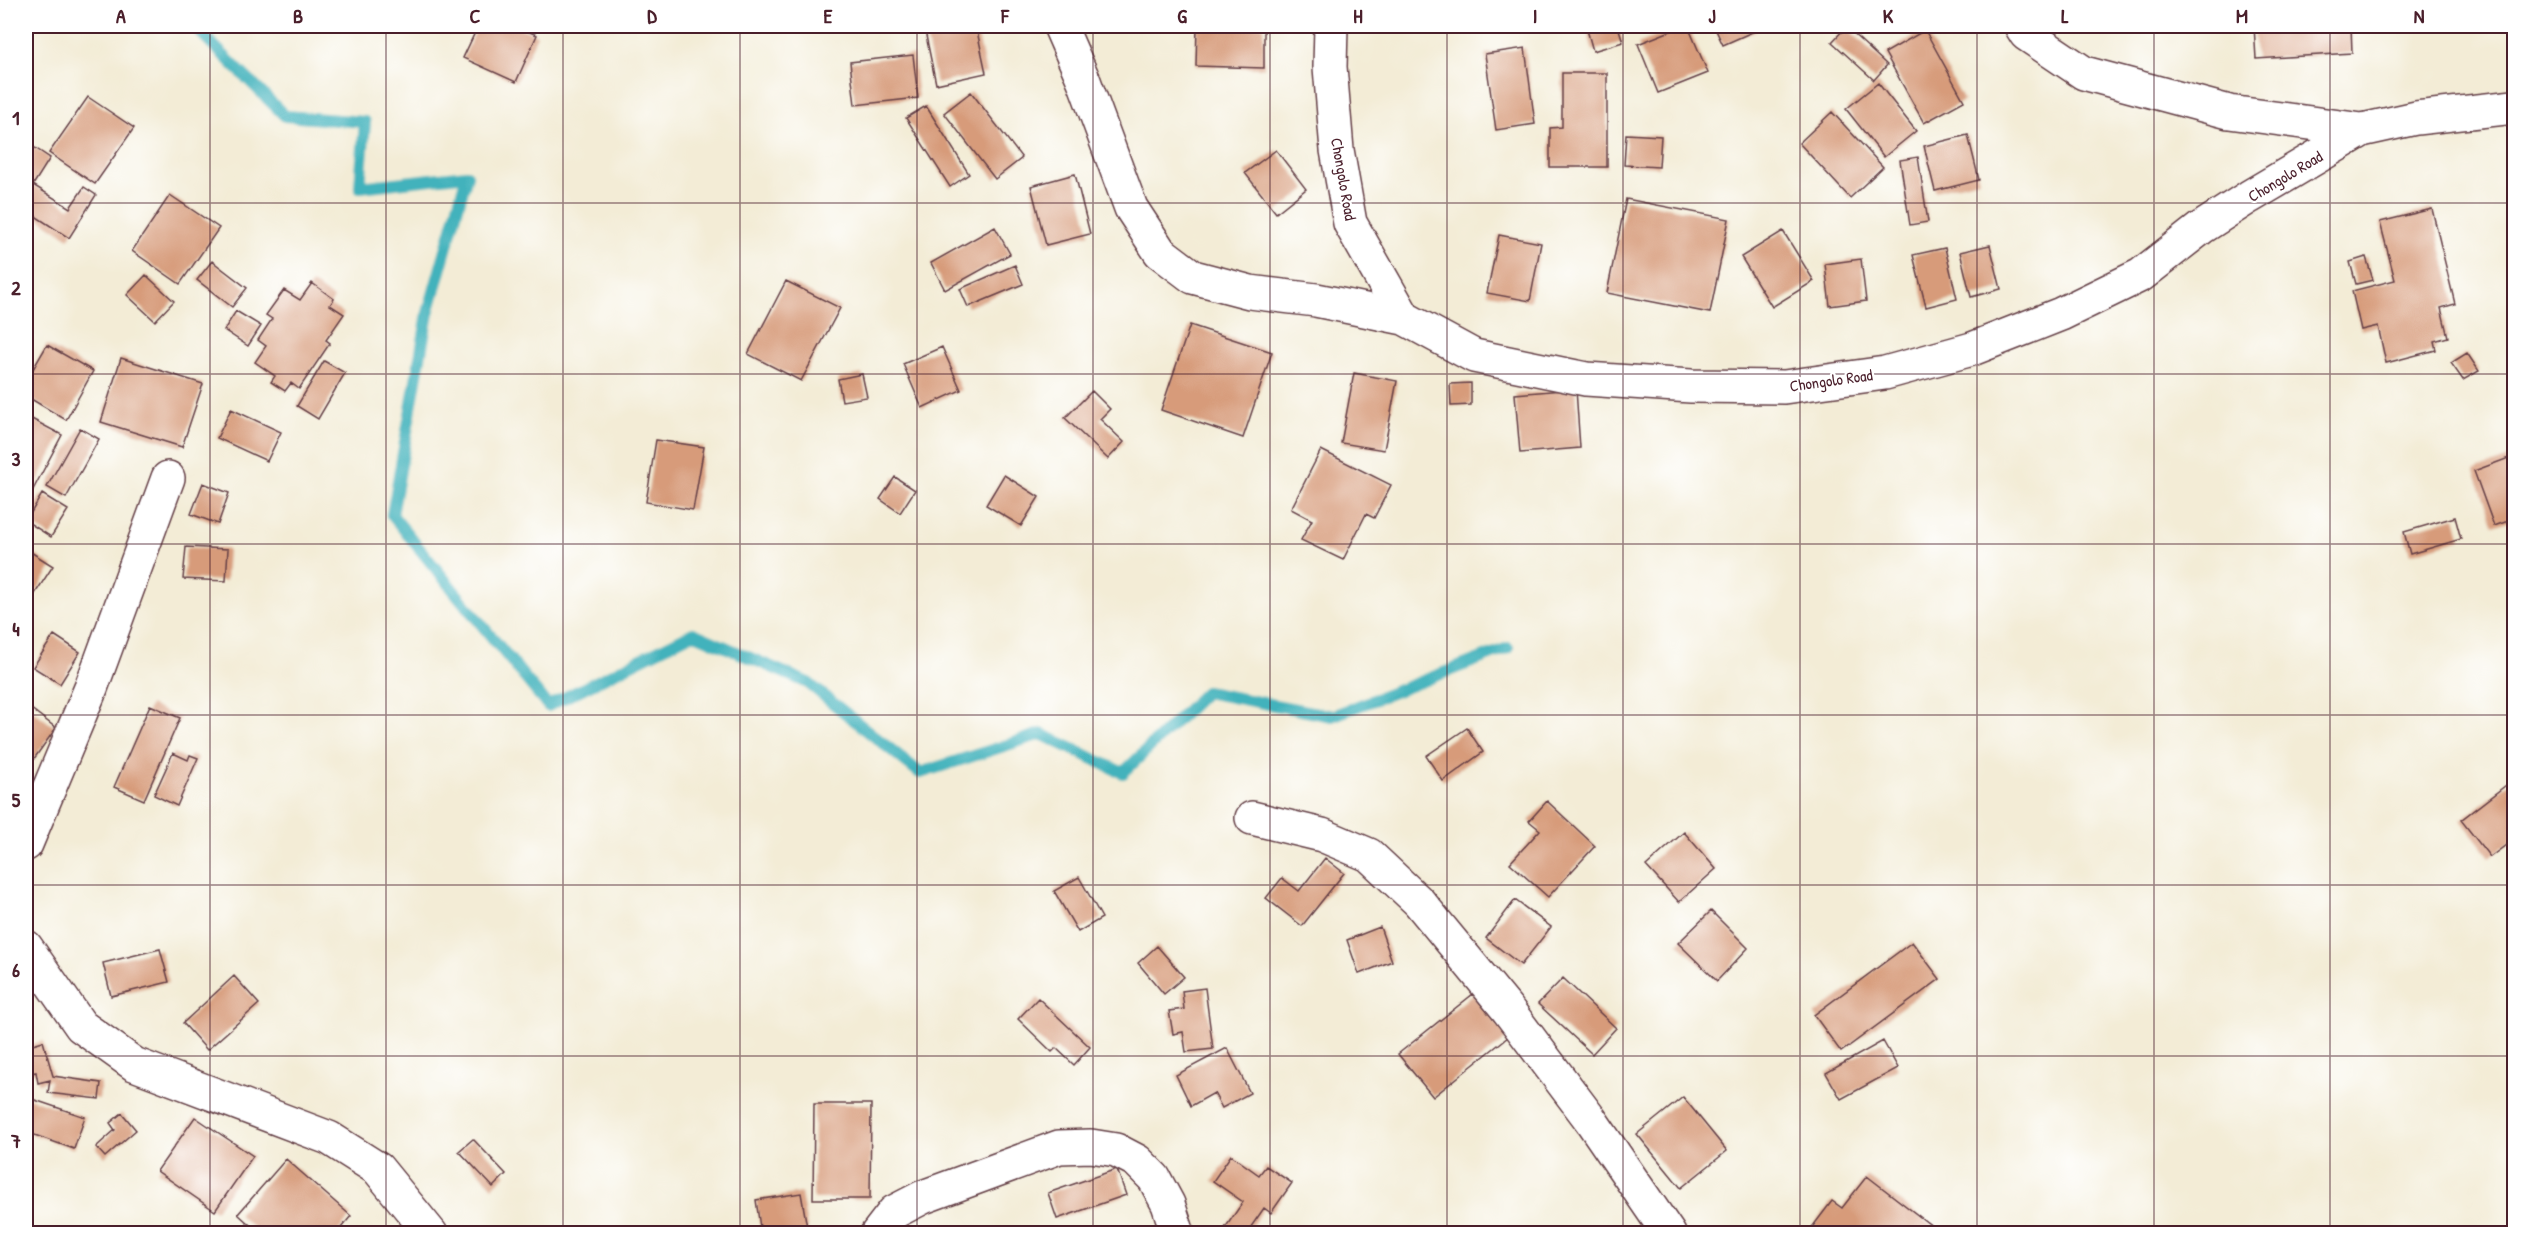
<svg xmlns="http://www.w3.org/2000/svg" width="2540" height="1259" font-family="'Patrick Hand',sans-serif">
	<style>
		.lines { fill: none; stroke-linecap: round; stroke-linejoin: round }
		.stream { stroke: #42b2bc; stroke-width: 12 }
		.building { fill: #d79b7a }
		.minor-casing { stroke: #633e45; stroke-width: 36 }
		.minor { stroke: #fff; stroke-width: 33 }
		.grid { fill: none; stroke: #4a1f2b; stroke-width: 1.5; stroke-opacity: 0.55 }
		.labels { text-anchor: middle; stroke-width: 4.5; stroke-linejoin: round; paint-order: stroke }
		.street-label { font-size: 16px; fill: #4a1f2b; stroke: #fff }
		.neatline { fill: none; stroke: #4a1f2b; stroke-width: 2 }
		.grid-label { font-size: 20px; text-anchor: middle; font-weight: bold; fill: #4a1f2b }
	</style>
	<rect width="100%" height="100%" fill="#fff"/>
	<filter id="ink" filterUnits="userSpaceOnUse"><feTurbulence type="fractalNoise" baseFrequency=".0167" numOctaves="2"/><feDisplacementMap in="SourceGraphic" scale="12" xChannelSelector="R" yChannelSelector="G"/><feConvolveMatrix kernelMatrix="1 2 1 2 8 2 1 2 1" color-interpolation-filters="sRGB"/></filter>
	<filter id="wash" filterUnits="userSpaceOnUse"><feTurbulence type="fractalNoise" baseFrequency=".008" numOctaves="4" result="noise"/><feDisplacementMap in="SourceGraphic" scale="24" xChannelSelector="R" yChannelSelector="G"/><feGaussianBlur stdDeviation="1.35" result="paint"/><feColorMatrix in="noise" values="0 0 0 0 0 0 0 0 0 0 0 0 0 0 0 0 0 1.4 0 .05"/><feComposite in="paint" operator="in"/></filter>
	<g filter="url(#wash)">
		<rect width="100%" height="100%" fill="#f3ecd6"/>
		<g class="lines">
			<!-- stream -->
			<path class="stream" d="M194,26L285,116L365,122L360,187L467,175L428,313L392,515L548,706L693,633L808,683L920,773L1041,734L1123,773L1206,692L1332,716L1508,648"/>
		</g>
		<g id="blocks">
			<!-- building -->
			<path class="building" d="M478,26H515L537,35L516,82L463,58Z
				M924,26H976L986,73L936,84Z
				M1197,26H1264V68L1196,66Z
				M1586,26H1618L1623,42L1593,51Z
				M1683,26H1688L1708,73L1658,93L1638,44Z
				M1714,26H1758L1759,29L1723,45Z
				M2254,26H2351L2352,53L2256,59Z
				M1846,27L1887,65L1874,80L1832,42Z
				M1925,30L1964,101L1924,123L1885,53Z
				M1525,48L1535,124L1496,130L1485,54Z
				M913,55L918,98L855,105L850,62Z
				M1562,73H1607V167H1550V128L1562,127Z
				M1878,83L1916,131L1884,157L1846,109Z
				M971,92L1022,158L995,179L944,113Z
				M88,97L134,128L95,184L49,153Z
				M926,106L969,174L950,187L906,118Z
				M1832,112L1883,167L1850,198L1799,143Z
				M1626,134L1661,136L1659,167L1624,165Z
				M1968,135L1979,180L1935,191L1924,146Z
				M29,144L50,158L33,185L70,208L84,187L96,195L69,238L26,210V150Z
				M1276,150L1306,189L1276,213L1245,173Z
				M1918,157L1928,222L1910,225L1900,160Z
				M1075,174L1090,234L1046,245L1031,186Z
				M170,195L219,228L180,284L132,251Z
				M1626,199L1729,219L1710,313L1607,293Z
				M2432,209L2455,304L2441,308L2448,337L2434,341L2436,350L2386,363L2378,326L2361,330L2352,291L2395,280L2380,222Z
				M995,227L1010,254L945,290L931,263Z
				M1783,231L1814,281L1772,307L1741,257Z
				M1499,235L1541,243L1530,301L1487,293Z
				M1990,245L2001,289L1971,297L1960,252Z
				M1945,248L1957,299L1926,307L1913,255Z
				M2366,257L2373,280L2356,284L2350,262Z
				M1861,259L1866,301L1830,306L1825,264Z
				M212,261L247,288L232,307L197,280Z
				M1015,265L1023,284L968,307L960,289Z
				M146,275L174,301L155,321L127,295Z
				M786,281L840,308L801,381L748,354Z
				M312,283L334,299L330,305L344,314L326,340L330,343L299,389L291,383L285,391L271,382L275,376L255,362L266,346L258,340L272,319L266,315L284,290L300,300Z
				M236,311L261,326L248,346L224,330Z
				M1190,325L1272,352L1243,438L1161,410Z
				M47,345L93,371L66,420L26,396V381Z
				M942,347L961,390L922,408L903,364Z
				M2467,353L2479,371L2463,380L2451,363Z
				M121,358L203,384L182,447L101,422Z
				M324,361L345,373L318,419L297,406Z
				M1354,373L1397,381L1384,450L1341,443Z
				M862,374L867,397L842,401L838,379Z
				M1471,383V405L1451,406L1450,384Z
				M1576,389L1580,448L1520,453L1515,394Z
				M1092,391L1110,409L1100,419L1124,442L1108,459L1065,418Z
				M231,409L281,432L267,461L217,438Z
				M26,416L62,435L26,503Z
				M80,428L99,439L66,498L47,487Z
				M656,440L704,447L693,510L646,502Z
				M1321,450L1391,485L1374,518L1366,514L1343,560L1301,540L1312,520L1291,509Z
				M2514,456V519L2494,526L2474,471Z
				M1004,475L1039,497L1021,526L986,505Z
				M895,477L915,490L900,513L880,499Z
				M203,483L229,493L218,524L191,514Z
				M42,494L68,510L51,537L26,521Z
				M2455,517L2461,539L2410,554L2404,532Z
				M186,547L228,549L226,581L183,579Z
				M26,549L53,566L29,603L26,601Z
				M54,635L80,652L60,684L33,667Z
				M26,705L56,728L26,770Z
				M150,705L180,718L144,800L114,787Z
				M1467,728L1483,752L1443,781L1426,756Z
				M173,753L188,760L190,755L198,758L177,806L154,795Z
				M2514,779V839L2490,857L2461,820Z
				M1547,801L1595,846L1548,897L1510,863L1540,830L1529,821Z
				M1684,832L1716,869L1679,902L1646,866Z
				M1325,858L1344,873L1302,926L1266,898L1282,878L1299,891Z
				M1079,877L1102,918L1078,932L1054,891Z
				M1515,900L1551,927L1521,965L1486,938Z
				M1711,911L1748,948L1717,981L1678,943Z
				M1380,927L1392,961L1359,974L1347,940Z
				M1912,942L1940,979L1841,1052L1814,1015Z
				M1157,946L1184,977L1164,994L1138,963Z
				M160,949L169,982L111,996L103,963Z
				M234,976L259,1004L207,1050L183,1023Z
				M1563,978L1616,1028L1592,1054L1538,1004Z
				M1205,988L1213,1049L1186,1052L1183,1032L1173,1034L1169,1011L1184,1009L1182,991Z
				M1473,994L1508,1037L1433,1097L1398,1054Z
				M1038,998L1090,1047L1074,1065L1056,1048L1052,1052L1018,1019Z
				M43,1041L53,1076L101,1083L99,1099L48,1093L50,1080L38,1083L36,1072L26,1074V1046Z
				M1883,1041L1898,1068L1841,1099L1826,1073Z
				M1227,1048L1250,1093L1222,1108L1214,1093L1191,1106L1176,1075Z
				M26,1097L85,1117L74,1149L26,1132Z
				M1683,1097L1727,1151L1681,1188L1637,1134Z
				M814,1104H871L870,1199H813Z
				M122,1113L136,1130L105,1157L96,1147L115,1130L110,1123Z
				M195,1117L253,1156L215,1211L157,1171Z
				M473,1139L506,1174L493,1187L459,1151Z
				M1231,1155L1259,1175L1266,1166L1292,1183L1271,1213L1264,1208L1246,1234H1221L1243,1202L1213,1181Z
				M286,1159L351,1216L336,1234H260L238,1214Z
				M1117,1169L1126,1195L1057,1219L1048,1193Z
				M1867,1176L1933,1227L1928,1234H1807L1832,1201L1842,1208Z
				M801,1193L808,1233L761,1234L756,1200Z"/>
		</g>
	</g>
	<g filter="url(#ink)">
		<use href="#blocks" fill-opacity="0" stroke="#633e45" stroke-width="1.5"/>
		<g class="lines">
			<!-- minor casing -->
			<g class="minor-casing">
				<path id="minor" d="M1060,26L1084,81L1131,208L1160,252L1193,277L1250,292L1316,300L1404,318
					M1331,26L1330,67L1337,150L1350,223L1404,318L1474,356L1586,379L1691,386L1784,387L1885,373L1972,349L2061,314L2141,275L2201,228L2249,197L2362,130L2416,118L2514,107
					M2021,26L2026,34L2084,73L2229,112L2362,130
					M1252,818L1322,835L1369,855L1419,902L1508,1010L1590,1119L1669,1234
					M26,844L91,688L168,478
					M26,947L81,1026L134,1064L329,1138L378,1169L431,1234
					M877,1234L894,1212L923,1197L1059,1147L1091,1146L1116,1150L1137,1161L1154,1178L1168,1204L1178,1234"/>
			</g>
			<!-- minor -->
			<use href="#minor" class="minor"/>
		</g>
	</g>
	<!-- grid -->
	<path class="grid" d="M210,26V1234M386,26V1234M563,26V1234M740,26V1234M917,26V1234M1093,26V1234M1270,26V1234M1447,26V1234M1623,26V1234M1800,26V1234M1977,26V1234M2154,26V1234M2330,26V1234M26,203H2514M26,374H2514M26,544H2514M26,715H2514M26,885H2514M26,1056H2514"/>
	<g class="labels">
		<!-- street labels -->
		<g class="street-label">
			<text transform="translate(2285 176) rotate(-31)" y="6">Chongolo Road</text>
			<text transform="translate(1344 179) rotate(80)" y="6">Chongolo Road</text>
			<text transform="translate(1831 380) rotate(-8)" y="6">Chongolo Road</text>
		</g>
	</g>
	<!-- margin -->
	<rect width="2540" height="1259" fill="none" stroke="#fff" stroke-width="66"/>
	<rect x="33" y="33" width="2474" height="1193" class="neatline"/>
	<g class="grid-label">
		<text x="121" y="23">A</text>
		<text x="298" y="23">B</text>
		<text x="475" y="23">C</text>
		<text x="652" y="23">D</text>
		<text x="828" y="23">E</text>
		<text x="1005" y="23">F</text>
		<text x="1182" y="23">G</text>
		<text x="1358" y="23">H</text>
		<text x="1535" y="23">I</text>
		<text x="1712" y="23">J</text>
		<text x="1888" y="23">K</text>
		<text x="2065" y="23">L</text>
		<text x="2242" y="23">M</text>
		<text x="2419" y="23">N</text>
		<text x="16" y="125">1</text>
		<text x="16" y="295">2</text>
		<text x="16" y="466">3</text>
		<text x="16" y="636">4</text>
		<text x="16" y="807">5</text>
		<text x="16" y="977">6</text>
		<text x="16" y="1148">7</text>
	</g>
</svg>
